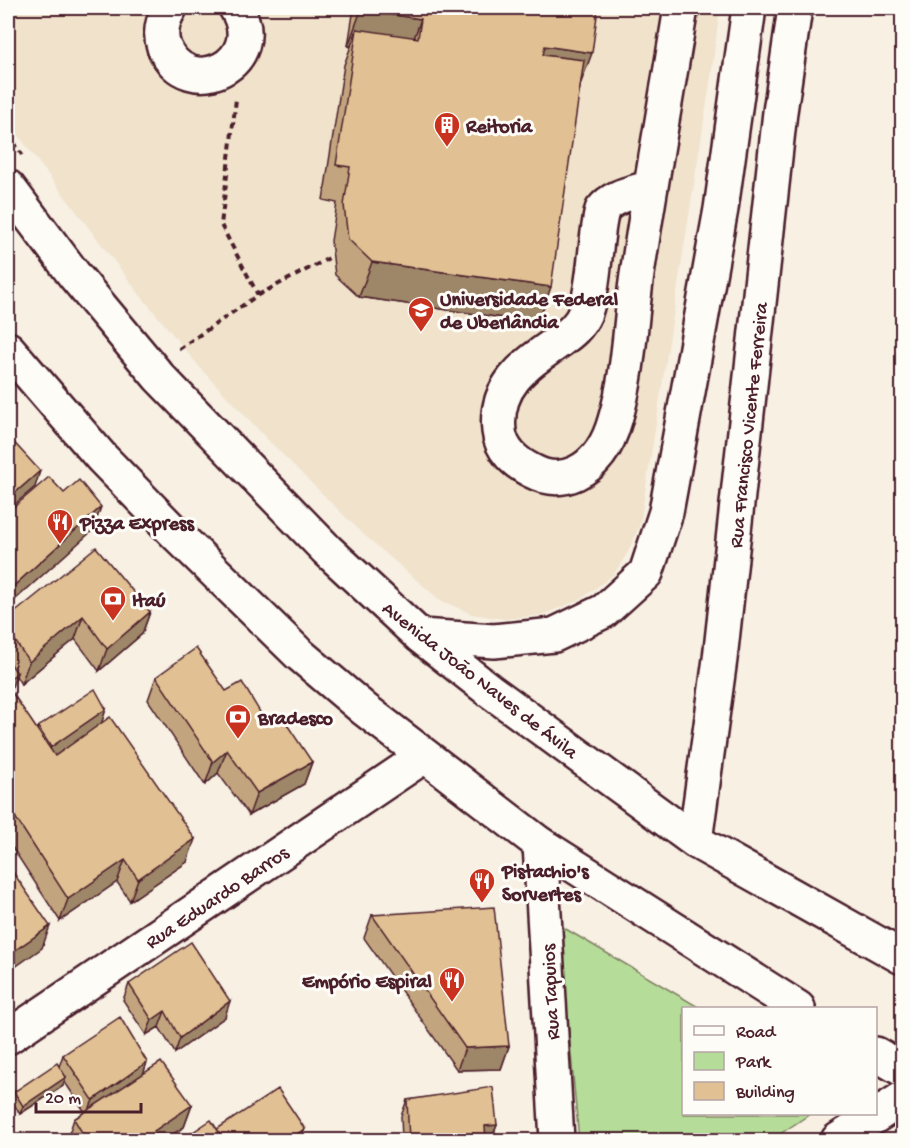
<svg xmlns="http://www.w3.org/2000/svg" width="910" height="1148" font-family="'Gochi Hand',sans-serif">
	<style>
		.built { fill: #f0e2cb }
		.green { fill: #b5dd99; stroke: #807e62; stroke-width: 1.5 }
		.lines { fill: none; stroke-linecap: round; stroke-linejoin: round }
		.minor-casing { stroke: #4a1f2b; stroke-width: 38 }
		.major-casing { stroke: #4a1f2b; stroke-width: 38 }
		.path { stroke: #4a1f2b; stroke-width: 4; stroke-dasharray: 6 4.5; stroke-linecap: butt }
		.minor { stroke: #fdfcf7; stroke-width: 33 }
		.major { stroke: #fdfcf7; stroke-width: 33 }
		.wall { fill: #c2a57e; stroke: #4a1f2b; stroke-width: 1.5 }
		.shaded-wall { fill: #9e8667; stroke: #4a1f2b; stroke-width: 1.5 }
		.building { fill: #e1c093; stroke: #4a1f2b; stroke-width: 1.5 }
		.labels { text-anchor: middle; stroke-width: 6; stroke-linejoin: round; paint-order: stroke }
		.poi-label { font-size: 20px; font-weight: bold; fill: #4a1f2b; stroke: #fdfcf7; text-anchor: start }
		.street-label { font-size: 20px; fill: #4a1f2b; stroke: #fdfcf7 }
	</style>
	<rect width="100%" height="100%" fill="#f7f0e3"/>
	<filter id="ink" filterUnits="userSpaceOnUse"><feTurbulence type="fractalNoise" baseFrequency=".0167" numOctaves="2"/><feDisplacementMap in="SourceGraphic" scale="12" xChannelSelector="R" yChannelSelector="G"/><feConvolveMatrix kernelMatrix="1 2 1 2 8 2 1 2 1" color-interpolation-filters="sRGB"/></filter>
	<g filter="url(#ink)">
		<!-- built -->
		<path class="built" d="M8,8H720L710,83L640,524L628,552L614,574L581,599L542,615L504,619L472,614L440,600L362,533L270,442L203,371L141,296L27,147L8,119Z"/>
		<!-- green -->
		<path class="green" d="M559,925L700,1008H684V1114H810L771,1140H579Z"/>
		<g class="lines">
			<!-- minor casing -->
			<g class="minor-casing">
				<path id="minor" d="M170,8C163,19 159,33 164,47C188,104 270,62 236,8
					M651,187C634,193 613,195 602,210C594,243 596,280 585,313C579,327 569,334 558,342C525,365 494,386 499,431C501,450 516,463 532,471C547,479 561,480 576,473C597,463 609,442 615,420C630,371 630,318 638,268C651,181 667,94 681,8
					M540,844L557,1140
					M8,1037L424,756"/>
			</g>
			<!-- major casing -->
			<g class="major-casing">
				<path id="major" d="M8,187L75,276L159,377L327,550L420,636L489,690L695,841L902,957
					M8,349L102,458L178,536L299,654L364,709L540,844L798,1008
					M420,636L494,641L554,635L604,611L646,573L666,512L692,370L721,209L749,8
					M695,841L720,659L780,112L795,8
					M876,1054L902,1069
					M838,1140L902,1099"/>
			</g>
			<!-- path -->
			<path class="path" d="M8,133L22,155
				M258,295L333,256
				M179,349L258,295L221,225L236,99"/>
			<!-- minor -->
			<use href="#minor" class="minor"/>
			<!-- major -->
			<use href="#major" class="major"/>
		</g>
		<!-- wall -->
		<path class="wall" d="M354,8H598L581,81L538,323L359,297L335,275L331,241L337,203L323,200L344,65L351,46H348Z
			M150,612L142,634L99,671L75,639L21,684L16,676L10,690L37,730L38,727L106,709L101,723L187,862L130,901L117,882L60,921L8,841V618Z
			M156,677L226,691L312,762L304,784L249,815L218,773L205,785L148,700Z
			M372,915L509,1046L501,1069L457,1070L364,938Z
			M129,984L225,1017L175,1053L159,1027L146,1035L123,1000Z
			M63,1055L147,1062L143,1074L192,1105L184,1127L164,1140H67L74,1119L85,1112L64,1081L63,1086L20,1114L11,1100L14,1092L59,1067Z
			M407,1100L497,1125L491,1140H402L401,1116Z"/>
		<!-- shaded-wall -->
		<path class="shaded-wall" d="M361,10L421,19L408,55L357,29L351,46H348Z
			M545,46L592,53L579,88L532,82Z
			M372,262L551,287L538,323L359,297Z
			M40,471L35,487L8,510V499Z
			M101,507L93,530L8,606V591Z
			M150,612L142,634L99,671L107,649Z
			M83,616L75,639L21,684L29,662Z
			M17,673L8,698V680Z
			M106,709L101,725L46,762L51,747Z
			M227,750L218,773L205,785L213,762Z
			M312,762L304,784L249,815L257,793Z
			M195,839L187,862L130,901L138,879Z
			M125,860L117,882L60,921L68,899Z
			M50,926L42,948L8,972V955Z
			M230,1001L225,1017L175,1053L180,1038Z
			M165,1011L159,1027L146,1035L152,1020Z
			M509,1046L501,1069L457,1070L465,1048Z
			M147,1062L142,1078L87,1115L93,1100Z
			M66,1077L63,1086L20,1114L23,1106Z
			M192,1105L184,1127L164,1140H150L154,1131Z
			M497,1125L491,1140H479L485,1126Z
			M305,1129L300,1140H287Z"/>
		<!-- building -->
		<path class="building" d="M362,8H598L592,53L545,46L543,55L584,60L551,287L372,262L348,239L344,205L350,167L336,165L357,29L418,38L421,19L361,10Z
			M9,437L40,471L8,499V438Z
			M49,477L64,493L79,480L101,507L8,591V512Z
			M96,547L150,612L107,649L83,616L29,662L8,630V618Z
			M196,648L226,691L242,682L267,724L280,714L312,762L257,793L227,750L213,762L156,677Z
			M8,660L17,673L8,680Z
			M9,688L55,756L110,717L195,839L138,879L125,860L68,899L8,806V689Z
			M95,689L106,709L51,747L38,727Z
			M8,865L50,926L8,955Z
			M494,907L509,1046L465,1048L372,915Z
			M191,942L230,1001L180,1038L165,1011L152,1020L129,984Z
			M120,1017L147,1062L93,1100L63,1055Z
			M161,1062L192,1105L154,1131L159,1140H74L83,1134L74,1119Z
			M57,1063L66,1077L23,1106L14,1092Z
			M493,1087L497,1125L485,1126L486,1140H409L407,1100Z
			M278,1089L305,1129L287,1140H225L217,1129Z
			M211,1120L224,1140H181Z"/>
	</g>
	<!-- icons -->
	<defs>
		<g id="building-pin" transform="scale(1.35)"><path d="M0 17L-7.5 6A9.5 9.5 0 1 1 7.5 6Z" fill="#c8321e" stroke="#fdfcf7"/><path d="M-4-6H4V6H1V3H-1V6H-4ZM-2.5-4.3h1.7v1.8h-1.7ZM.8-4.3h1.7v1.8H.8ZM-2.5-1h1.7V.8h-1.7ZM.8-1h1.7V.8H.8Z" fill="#fff"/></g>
		<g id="university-pin" transform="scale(1.35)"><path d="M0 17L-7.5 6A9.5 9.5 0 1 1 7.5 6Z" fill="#c8321e" stroke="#fdfcf7"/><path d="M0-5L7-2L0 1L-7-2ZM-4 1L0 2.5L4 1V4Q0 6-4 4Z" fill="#fff"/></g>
		<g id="restaurant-pin" transform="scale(1.35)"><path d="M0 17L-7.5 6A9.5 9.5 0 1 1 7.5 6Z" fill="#c8321e" stroke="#fdfcf7"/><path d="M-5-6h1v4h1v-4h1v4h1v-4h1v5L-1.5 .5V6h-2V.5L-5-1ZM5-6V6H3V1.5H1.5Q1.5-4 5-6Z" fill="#fff"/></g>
		<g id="bank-pin" transform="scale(1.35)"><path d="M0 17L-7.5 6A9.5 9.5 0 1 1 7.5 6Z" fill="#c8321e" stroke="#fdfcf7"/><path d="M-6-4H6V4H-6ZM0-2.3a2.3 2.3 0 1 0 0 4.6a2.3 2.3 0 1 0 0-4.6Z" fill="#fff"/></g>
	</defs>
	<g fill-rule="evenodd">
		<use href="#building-pin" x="447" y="125"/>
		<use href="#university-pin" x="421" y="310"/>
		<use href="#restaurant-pin" x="60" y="522"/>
		<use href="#bank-pin" x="113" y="599"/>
		<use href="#bank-pin" x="238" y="717"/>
		<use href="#restaurant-pin" x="482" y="881"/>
		<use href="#restaurant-pin" x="452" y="980"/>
	</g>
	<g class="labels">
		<!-- poi labels -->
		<g class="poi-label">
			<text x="466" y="132">Reitoria</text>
			<text x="440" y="305">Universidade Federal<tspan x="440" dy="23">de Uberlândia</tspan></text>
			<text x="80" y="529">Pizza Express</text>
			<text x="132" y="606">Itaú</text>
			<text x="258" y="724">Bradesco</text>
			<text x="502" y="877">Pistachio's<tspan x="502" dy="23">Sorvertes</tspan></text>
			<text x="432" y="987" text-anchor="end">Empório Espiral</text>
		</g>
		<!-- street labels -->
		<g class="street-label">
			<text transform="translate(747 425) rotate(-84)" y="7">Rua Francisco Vicente Ferreira</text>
			<text transform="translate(481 679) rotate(38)" y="7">Avenida João Naves de Ávila</text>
			<text transform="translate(216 896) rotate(-34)" y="7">Rua Eduardo Barros</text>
			<text transform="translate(549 992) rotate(-93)" y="7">Rua Tapuios</text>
		</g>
	</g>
	<!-- margin -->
	<rect width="910" height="1148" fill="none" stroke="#fdfcf7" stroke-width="30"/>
	<rect x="15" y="15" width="880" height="1118" fill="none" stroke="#4a1f2b" stroke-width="2" filter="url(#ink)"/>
	<!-- legend -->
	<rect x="682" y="1007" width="195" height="108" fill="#fdfcf7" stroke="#b5a4a5" stroke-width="1.5"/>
	<rect x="694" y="1026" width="30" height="9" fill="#fdfcf7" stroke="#b5a4a5" stroke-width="1.5"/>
	<text x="736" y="1037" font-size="18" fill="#4a1f2b">Road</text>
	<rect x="694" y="1052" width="30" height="18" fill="#b5dd99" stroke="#b5a4a5" stroke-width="1.5"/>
	<text x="736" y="1067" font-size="18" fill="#4a1f2b">Park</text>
	<rect x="694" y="1082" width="30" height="18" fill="#e1c093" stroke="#b5a4a5" stroke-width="1.5"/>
	<text x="736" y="1097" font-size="18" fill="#4a1f2b">Building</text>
	<!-- scale -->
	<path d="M36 1103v9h105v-9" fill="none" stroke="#4a1f2b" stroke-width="3"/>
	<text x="45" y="1103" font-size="18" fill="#4a1f2b" stroke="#fdfcf7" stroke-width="4.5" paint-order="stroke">20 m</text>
</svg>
